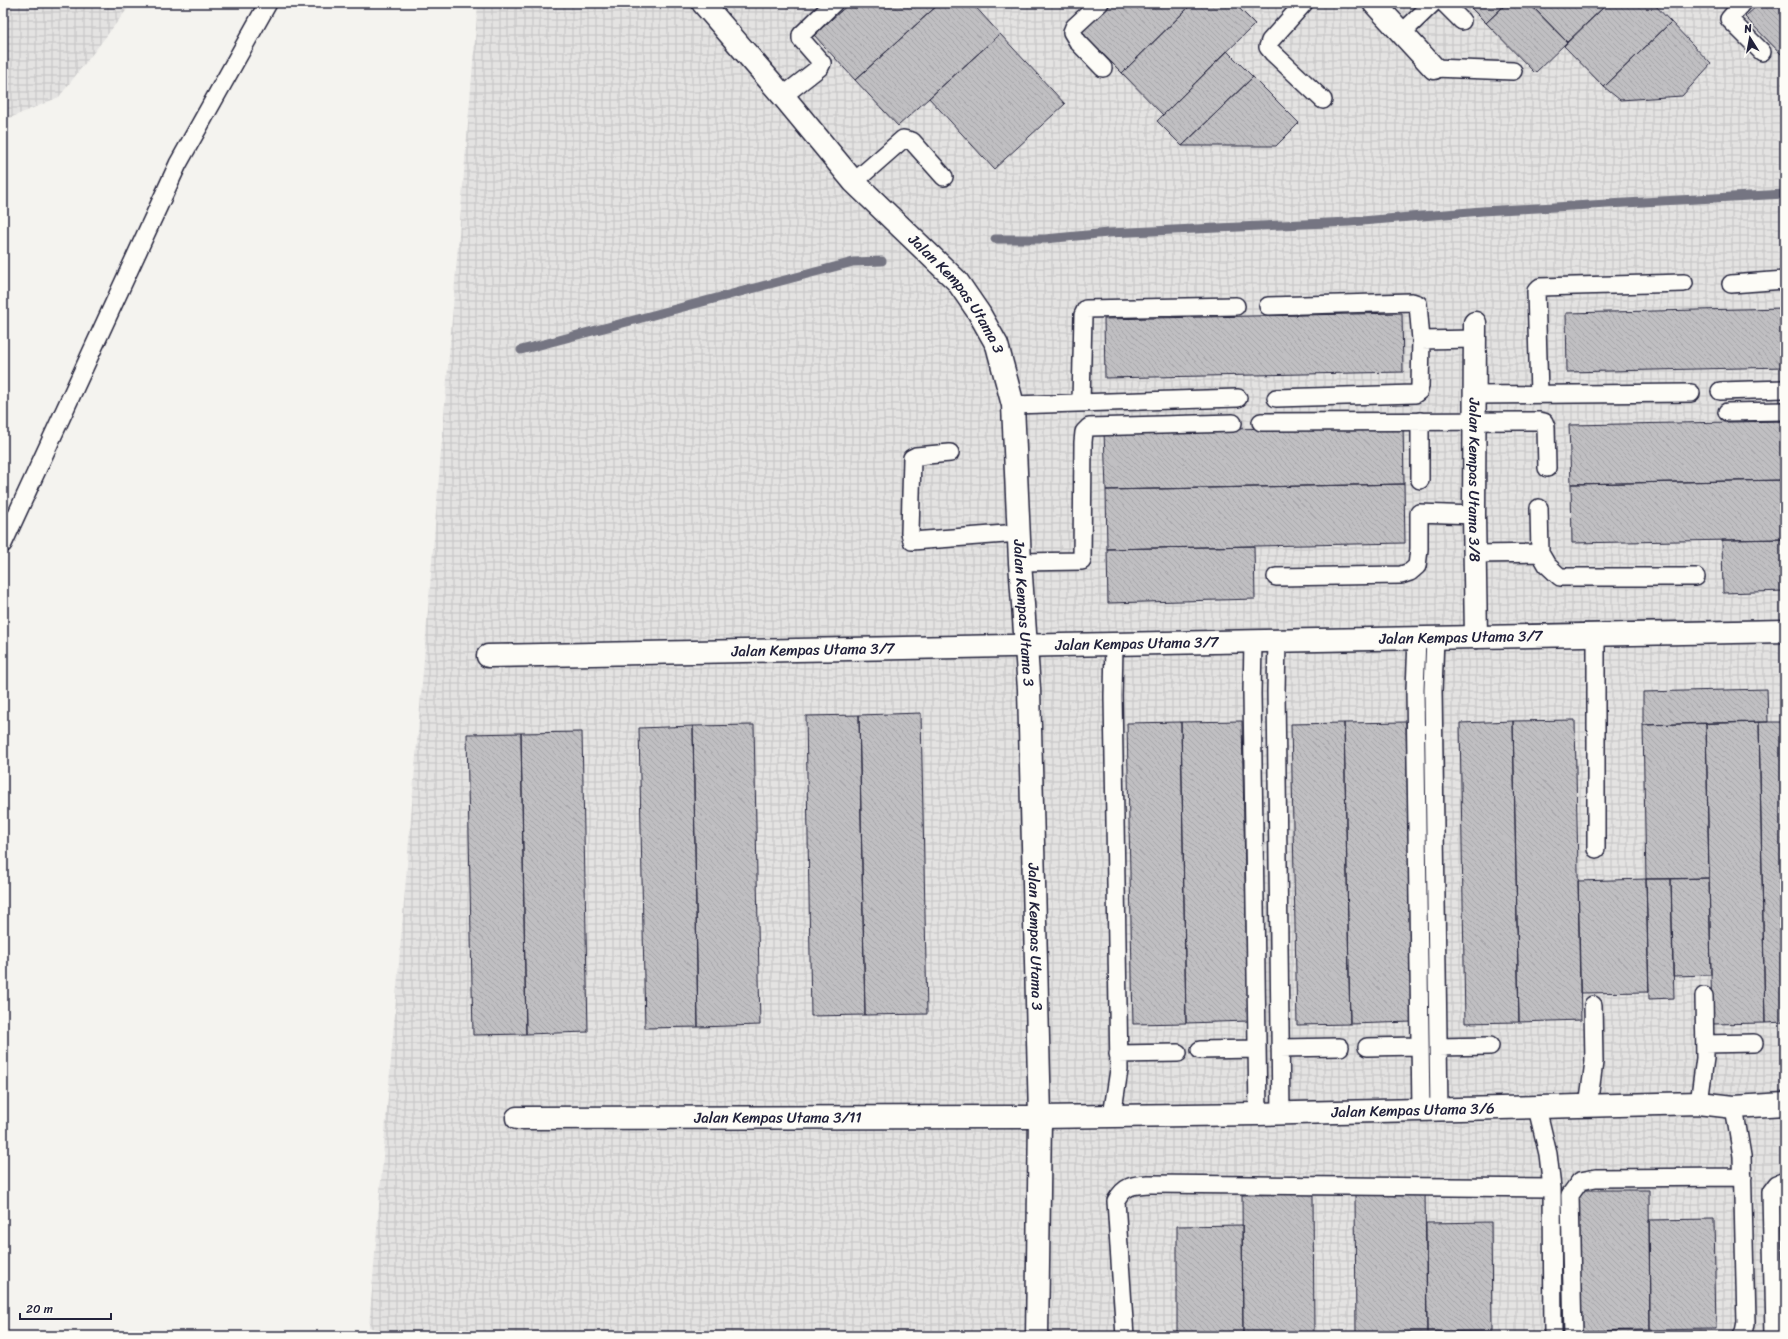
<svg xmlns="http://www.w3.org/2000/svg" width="1788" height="1339" font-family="Sriracha,sans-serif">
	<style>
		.industrial { fill: url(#industrial-grid) }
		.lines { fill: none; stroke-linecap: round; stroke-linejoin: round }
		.stream { stroke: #757582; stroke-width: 9 }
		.building { fill: url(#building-back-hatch); stroke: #22223b }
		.lane-casing { stroke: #22223b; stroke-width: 20 }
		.street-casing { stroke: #22223b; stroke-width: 25 }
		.lane { stroke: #fdfcf7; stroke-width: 17 }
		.street { stroke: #fdfcf7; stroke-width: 22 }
		.labels { text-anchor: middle; stroke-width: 4; stroke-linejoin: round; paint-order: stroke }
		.street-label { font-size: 15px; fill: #22223b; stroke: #fdfcf7 }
	</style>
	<defs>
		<pattern id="industrial-grid" width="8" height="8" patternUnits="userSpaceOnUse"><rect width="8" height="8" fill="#e4e3e2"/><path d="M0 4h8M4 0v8" fill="none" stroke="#c3c2c3"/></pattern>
		<pattern id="building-back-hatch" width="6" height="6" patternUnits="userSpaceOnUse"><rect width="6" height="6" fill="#c0bfc2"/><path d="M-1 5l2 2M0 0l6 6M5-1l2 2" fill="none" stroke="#a5a4a8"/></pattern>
	</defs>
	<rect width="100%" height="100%" fill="#f4f3ef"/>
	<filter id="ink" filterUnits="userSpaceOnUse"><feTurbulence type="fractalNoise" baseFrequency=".025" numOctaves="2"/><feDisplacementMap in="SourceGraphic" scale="8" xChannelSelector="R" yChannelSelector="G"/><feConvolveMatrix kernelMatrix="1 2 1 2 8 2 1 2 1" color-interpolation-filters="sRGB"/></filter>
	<g filter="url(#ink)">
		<!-- industrial -->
		<path class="industrial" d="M3,3H132L59,97L3,121Z
			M478,3H1785V1336H395L369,1327Z"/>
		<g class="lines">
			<!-- stream -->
			<path class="stream" d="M995,239H1045L1108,233L1350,222L1482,211L1785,194
				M521,350L853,262L882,261"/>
		</g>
		<!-- building -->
		<path class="building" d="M850,3H940L855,80L814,35Z
			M940,3H972L1000,34L898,126L855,80Z
			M1107,3H1193L1122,73L1079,30Z
			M1193,3H1234L1255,24L1163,115L1122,73Z
			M1466,3H1507L1486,23Z
			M1507,3H1529L1567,42L1535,73L1486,23Z
			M1529,3H1608L1567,42Z
			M1608,3H1653L1671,22L1604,87L1564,46Z
			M1760,3H1785V58L1745,17Z
			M1671,22L1711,64L1682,96L1620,100L1604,87Z
			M1000,34L1065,104L994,169L929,98Z
			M1227,51L1253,77L1182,146L1157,121Z
			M1253,77L1299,123L1276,146H1182Z
			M1785,308V367L1567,372L1566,313Z
			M1402,313L1403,372L1105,378L1104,319Z
			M1785,421V480L1571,484L1569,425Z
			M1403,425L1404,484L1106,490L1104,432Z
			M1785,480V539L1572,543L1571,484Z
			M1404,484L1405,543L1107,549L1106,490Z
			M1785,539V591L1723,593L1722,540Z
			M1254,546L1255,599L1108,603L1107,549Z
			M1767,689L1768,722L1643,725V692Z
			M921,713L927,1014L865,1015L859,715Z
			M859,715L865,1015L811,1016L806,716Z
			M1575,720L1581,1020L1519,1022L1513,721Z
			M1242,721L1248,1021L1186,1023L1181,722Z
			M1513,721L1519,1022L1465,1023L1460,723Z
			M1181,722L1186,1023L1133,1024L1127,723Z
			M1406,722L1412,1022L1350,1024L1344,723Z
			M1759,722H1785V1022L1765,1023Z
			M1759,722L1765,1023L1712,1024L1706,723Z
			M1344,723L1350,1024L1297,1025L1291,724Z
			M1706,723L1709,878L1646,879L1643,725Z
			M754,725L760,1025L698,1027L693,726Z
			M693,726L698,1027L645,1028L639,728Z
			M582,732L588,1032L526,1034L521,733Z
			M521,733L526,1034L473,1035L467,734Z
			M1709,878L1711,975L1673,976L1671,879Z
			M1646,879L1649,992L1580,993L1578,881Z
			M1646,879H1671L1674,998L1649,999Z
			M1578,1190H1649L1650,1330L1580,1331Z
			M1425,1192L1427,1332L1356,1333L1355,1193Z
			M1313,1194L1314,1334L1243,1335L1242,1195Z
			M1714,1219L1716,1329L1650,1330L1649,1220Z
			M1491,1222L1492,1331L1427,1332L1426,1223Z
			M1242,1225L1243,1335L1177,1336V1226Z"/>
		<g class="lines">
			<!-- lane casing -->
			<g class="lane-casing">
				<path id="lane" d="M1100,3L1074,27L1072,32L1078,42L1103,68
					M1304,3L1270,41L1268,47L1273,53L1323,100
					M1444,3L1462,21
					M1743,3L1729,19L1762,52
					M1402,33L1433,3
					M1434,68L1513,71
					M783,96L820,67L822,63L801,39V35L834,3
					M854,182L903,139L912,141L944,177
					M1731,284L1785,280
					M1268,306L1412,302L1418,304L1421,340L1474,339
					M1720,391L1785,389
					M1539,394L1536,291L1540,287L1684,283
					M1474,395L1691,393
					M1276,398L1415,394L1419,391L1420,386L1421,340
					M1081,402L1083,315L1086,309L1236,306
					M1013,405L1238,398
					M1727,412L1785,411
					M1420,421V480
					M1261,422L1539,421L1544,422L1546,427L1547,468
					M950,453L916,456L912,458L910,533L912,541L1019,533
					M1539,508L1540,553
					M3,544L178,164L268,3
					M1475,554L1540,553L1547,565L1560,577H1696
					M1020,562L1082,561L1083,442L1084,432L1089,427L1233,423
					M1276,577L1401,575L1410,572L1417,566L1419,549V513L1474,515
					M1596,635V849
					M1435,638L1433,690L1439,1110
					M1417,639L1415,690L1421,1110
					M1277,641L1276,691L1281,1114
					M1253,642L1252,693L1258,1114
					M1705,1044L1754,1043
					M1367,1047L1419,1046
					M1438,1047L1490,1046
					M1280,1048L1340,1047
					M1200,1050L1256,1049
					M1118,1054L1178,1053
					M1699,1103L1705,1058L1704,996
					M1588,1106L1594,1062L1593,1005
					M1734,1107L1742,1156L1746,1323L1744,1333L1742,1336
					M1537,1108L1548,1154L1552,1188L1553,1336
					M1112,1116L1119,1070L1113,696L1114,644
					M1125,1336L1116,1201C1125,1185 1133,1185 1150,1184L1552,1188
					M1573,1336L1570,1195L1580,1181L1596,1178L1743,1177
					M1776,1336L1774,1334L1771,1192L1777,1184L1785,1181"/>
			</g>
			<!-- street casing -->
			<g class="street-casing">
				<g id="street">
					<path id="s1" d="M703,3L783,96L854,182L957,281L979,313L997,345L1013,405L1020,562L1029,689L1040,1117L1037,1336"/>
					<path d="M1374,3L1434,68"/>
					<path id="s2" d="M1475,323L1474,515L1476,637"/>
					<path id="s3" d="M488,656L1785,631"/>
					<path id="s4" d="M517,1118L1040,1117L1258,1114L1699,1103L1734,1107L1785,1104"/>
				</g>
			</g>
			<!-- lane -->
			<use href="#lane" class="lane"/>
			<!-- street -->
			<use href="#street" class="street"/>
		</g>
	</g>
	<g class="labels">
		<!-- street labels -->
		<g class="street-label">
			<text dy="5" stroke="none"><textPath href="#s1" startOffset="387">Jalan Kempas Utama 3</textPath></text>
			<text dy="5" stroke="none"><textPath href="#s2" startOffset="157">Jalan Kempas Utama 3/8</textPath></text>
			<text dy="5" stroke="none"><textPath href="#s1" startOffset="723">Jalan Kempas Utama 3</textPath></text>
			<text dy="5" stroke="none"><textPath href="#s3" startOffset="973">Jalan Kempas Utama 3/7</textPath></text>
			<text dy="5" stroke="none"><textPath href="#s3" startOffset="649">Jalan Kempas Utama 3/7</textPath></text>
			<text dy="5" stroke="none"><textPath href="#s3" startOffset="325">Jalan Kempas Utama 3/7</textPath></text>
			<text dy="5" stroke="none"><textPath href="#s1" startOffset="1047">Jalan Kempas Utama 3</textPath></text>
			<text dy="5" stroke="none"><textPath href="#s4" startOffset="896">Jalan Kempas Utama 3/6</textPath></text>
			<text dy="5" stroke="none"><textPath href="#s4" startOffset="261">Jalan Kempas Utama 3/11</textPath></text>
		</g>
	</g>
	<!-- margin -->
	<rect width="1788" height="1339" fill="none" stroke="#fdfcf7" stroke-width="16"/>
	<rect x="8" y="8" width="1772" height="1323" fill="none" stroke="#22223b" stroke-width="1.5" filter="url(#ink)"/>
	<!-- north arrow -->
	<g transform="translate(1750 38) rotate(349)" stroke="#fdfcf7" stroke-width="3" paint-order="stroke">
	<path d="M0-3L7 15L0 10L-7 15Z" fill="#22223b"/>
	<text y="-6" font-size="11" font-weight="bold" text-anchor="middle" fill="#22223b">N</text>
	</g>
	<!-- scale -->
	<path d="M20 1313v6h91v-6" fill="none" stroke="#22223b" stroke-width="2"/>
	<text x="26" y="1313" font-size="12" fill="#22223b" stroke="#fdfcf7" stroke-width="3" paint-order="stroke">20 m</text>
</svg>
